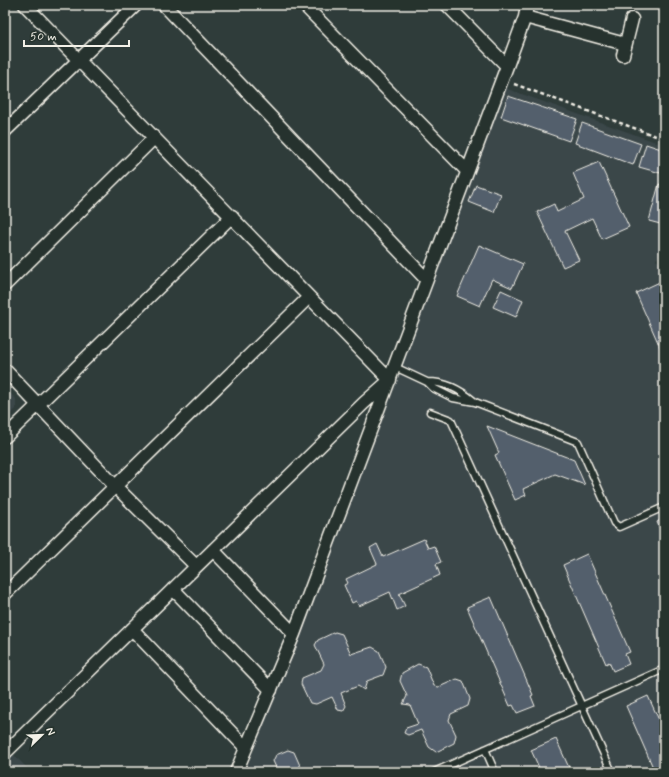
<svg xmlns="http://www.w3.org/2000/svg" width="669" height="777" font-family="Mynerve,sans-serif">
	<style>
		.built { fill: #3a4649 }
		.building { fill: #525f6c; stroke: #f4f1e8 }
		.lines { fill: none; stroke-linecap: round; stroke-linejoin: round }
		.service-casing { stroke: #f4f1e8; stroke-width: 9 }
		.minor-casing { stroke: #f4f1e8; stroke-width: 15 }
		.path { stroke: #f4f1e8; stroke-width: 2.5; stroke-dasharray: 4 3; stroke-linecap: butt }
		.service { stroke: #26332d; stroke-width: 6 }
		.minor { stroke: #26332d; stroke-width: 12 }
	</style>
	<rect width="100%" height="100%" fill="#2f3c3a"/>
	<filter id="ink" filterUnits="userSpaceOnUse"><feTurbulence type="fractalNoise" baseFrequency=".025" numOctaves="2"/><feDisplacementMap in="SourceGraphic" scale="8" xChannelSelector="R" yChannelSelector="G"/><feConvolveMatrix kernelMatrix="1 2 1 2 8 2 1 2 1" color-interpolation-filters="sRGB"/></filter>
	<g filter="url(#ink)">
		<!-- built -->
		<path class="built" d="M505,88L664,145V248L656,260L664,267V772H245L396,383Z
			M5,388L16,399V409L5,419Z
			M13,754L31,772H5V761Z"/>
		<!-- building -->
		<path class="building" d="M508,96L577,119L569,141L501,117Z
			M582,123L641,144L633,165L575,143Z
			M646,144L664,150V174L639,167Z
			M599,162L629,227L602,239L592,218L565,231L579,260L563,267L537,212L554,204L557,212L584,199L573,173Z
			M659,184L664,186V225L649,221Z
			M476,185L501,194L494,212L469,202Z
			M479,245L523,264L512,288L492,279L480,306L457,296Z
			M664,280V356L636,293Z
			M501,290L523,300L516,317L493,307Z
			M487,426L574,460L585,485L555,474L523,489L526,495L515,500L495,455L499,453Z
			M664,518V539L657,522Z
			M424,539L428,548L434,546L441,562L436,564L440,575L399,594L405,606L397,610L390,592L359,606L356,601L352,603L344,585L348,583L346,579L377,564L370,548L377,544L383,557Z
			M587,554L630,652L625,654L629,664L613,671L609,662L606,664L563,565Z
			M491,597L533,695L531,696L535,706L517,713L513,705L510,706L467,607Z
			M335,632L342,634L351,654L372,647L379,651L386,667L383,675L367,681L364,690L358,686L341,693L346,706L343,711L338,710L332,697L316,704L310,703L301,684L302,678L321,670L324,664L315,645L318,640Z
			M418,664L426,667L434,686L439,687L457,679L463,681L470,699L468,706L451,714L449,720L456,735L454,743L436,752L429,747L421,730L408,735L404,733L406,728L418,724L410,705L403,704L407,696L400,681L402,673Z
			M648,696L664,731V772H655L626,706Z
			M556,739L571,772H541L531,750Z
			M288,750L294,752L302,770L308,772H278L273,761L276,755Z
			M335,768L342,772H324Z"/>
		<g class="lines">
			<!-- service casing -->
			<g class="service-casing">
				<path id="service" d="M395,367L427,382L433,388L453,398L475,402L578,442L614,523L619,527L664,507
					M427,382C446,382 459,389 474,401
					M430,412L451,420L612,772
					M485,749L495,772
					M434,772L664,669"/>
			</g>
			<!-- minor casing -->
			<g class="minor-casing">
				<path id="minor" d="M164,5L426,279
					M304,5L467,171
					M447,5L507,66
					M525,17L625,44
					M623,55L632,19
					M5,131L136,5
					M5,285L154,138
					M5,370L115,486L196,566
					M5,437L232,216
					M213,550L294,634
					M173,589L271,690
					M5,594L309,297
					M132,629L246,748
					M5,753L364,403L390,380L25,5
					M236,772L294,634L507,66L525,17L527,5"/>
			</g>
			<!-- path -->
			<path class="path" d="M514,84L664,139"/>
			<!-- service -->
			<use href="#service" class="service"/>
			<!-- minor -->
			<use href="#minor" class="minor"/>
		</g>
	</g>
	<!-- margin -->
	<rect width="669" height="777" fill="none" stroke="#26332d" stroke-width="20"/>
	<rect x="10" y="10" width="649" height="757" fill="none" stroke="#f4f1e8" stroke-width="1.5" filter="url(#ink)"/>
	<!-- north arrow -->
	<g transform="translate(42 735) rotate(67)" stroke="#26332d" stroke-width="3" paint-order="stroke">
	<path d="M0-3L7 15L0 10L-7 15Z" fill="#f4f1e8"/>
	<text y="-6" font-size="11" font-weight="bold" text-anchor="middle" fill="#f4f1e8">N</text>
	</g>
	<!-- scale -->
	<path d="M24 40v6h105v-6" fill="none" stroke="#f4f1e8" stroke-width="2"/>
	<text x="30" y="40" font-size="12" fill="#f4f1e8" stroke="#26332d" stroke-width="3" paint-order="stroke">50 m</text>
</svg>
